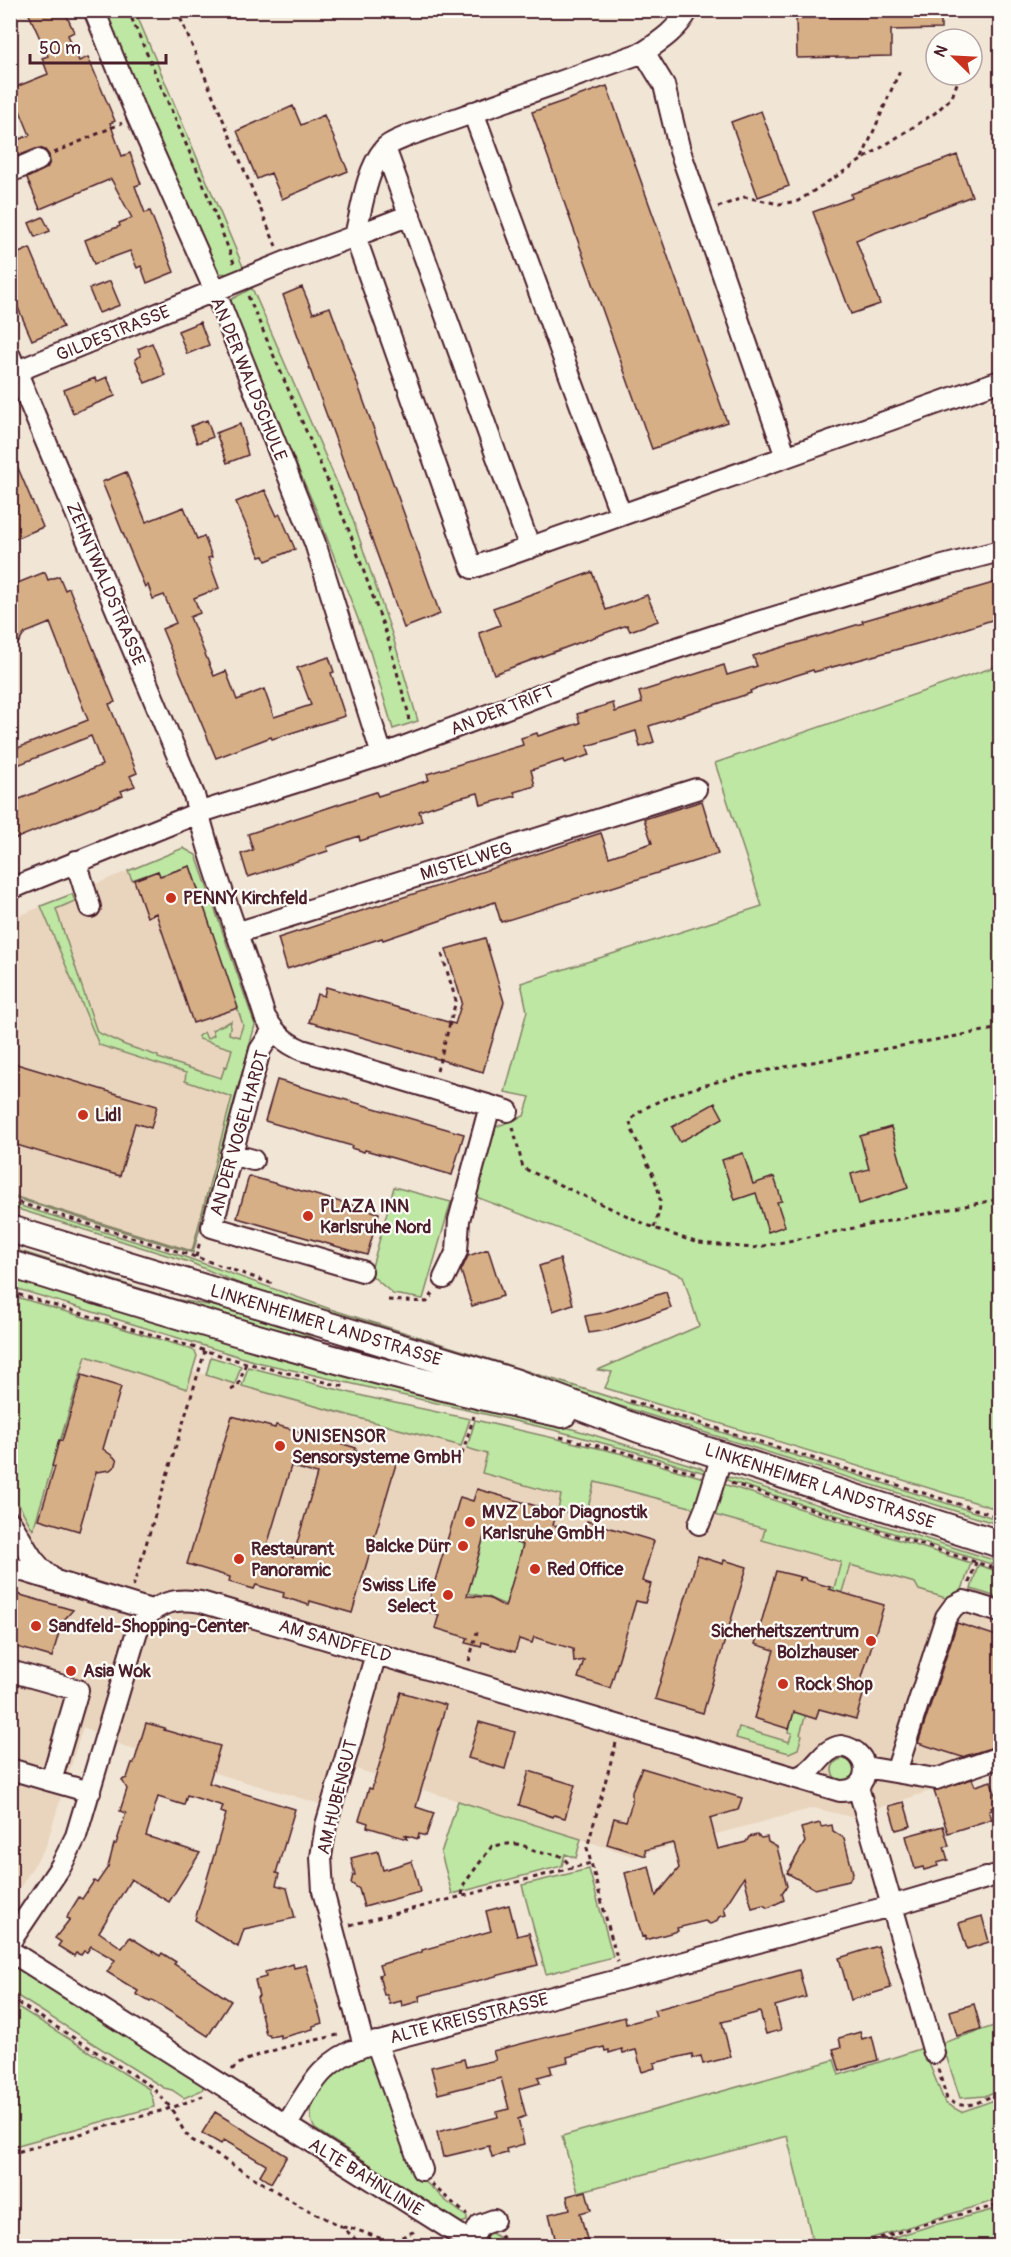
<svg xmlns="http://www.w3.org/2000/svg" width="1011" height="2257" font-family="Pangolin,sans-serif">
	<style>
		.built { fill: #e9d5be }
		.green { fill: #bde7a3; stroke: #848367; stroke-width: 1.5 }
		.building { fill: #d6af87; stroke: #4a1f2b; stroke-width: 1.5; fill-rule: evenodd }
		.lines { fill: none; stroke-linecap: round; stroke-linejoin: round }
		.minor-casing { stroke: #4a1f2b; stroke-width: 24 }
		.major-casing { stroke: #4a1f2b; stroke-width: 30 }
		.path { stroke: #4a1f2b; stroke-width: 3; stroke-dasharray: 4.5 4.5; stroke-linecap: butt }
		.minor { stroke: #fdfcf7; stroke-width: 20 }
		.major { stroke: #fdfcf7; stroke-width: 26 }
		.poi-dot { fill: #c8321e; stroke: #fdfcf7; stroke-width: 2 }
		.labels { text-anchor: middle; stroke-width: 4.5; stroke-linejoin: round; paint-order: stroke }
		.street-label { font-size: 18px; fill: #4a1f2b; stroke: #fdfcf7 }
		.poi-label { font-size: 18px; font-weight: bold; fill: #4a1f2b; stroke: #fdfcf7; text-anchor: start }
	</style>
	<rect width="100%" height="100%" fill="#f1e5d5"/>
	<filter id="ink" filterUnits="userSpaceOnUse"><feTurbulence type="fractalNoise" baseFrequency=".0167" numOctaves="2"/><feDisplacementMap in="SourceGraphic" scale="12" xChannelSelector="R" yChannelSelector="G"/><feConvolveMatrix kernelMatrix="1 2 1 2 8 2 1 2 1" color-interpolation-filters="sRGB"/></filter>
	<g filter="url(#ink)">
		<!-- built -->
		<path class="built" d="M183,848L196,855L251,1023L192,1251L11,1195V919Z
			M86,1356L187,1389L192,1371L487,1454L482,1473L562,1495L558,1509L595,1481L766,1529L763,1540L915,1583L919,1590L948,1599L962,1590L971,1589L1000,1598V1768L851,1817L814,1808L634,1856L337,1763L324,1805L126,1747L83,1727L46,1846L11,1902V1503L19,1505L33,1529Z"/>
		<!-- green -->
		<path class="green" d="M105,11H135L244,269L233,274L214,273Z
			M252,288L352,517L392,634L418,721L393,729L368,645L317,512L227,306L230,300Z
			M1000,665V1510L605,1388L612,1372L598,1370L699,1326L683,1276L476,1197L493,1128L524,1116L530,1097L505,1092L527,1011L521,983L762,906L715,763Z
			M183,848L196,855L255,1025L193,1253L11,1197L10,1195L192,1251L232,1097L185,1081L186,1073L99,1045L41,906L72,894L75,901L56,909L97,1032L125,1045L158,1056V1058L221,1078L225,1066L227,1067L232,1049L199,1039L198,1036L204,1032L207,1039L214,1035L212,1030L231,1021L229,1034L239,1037L243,1025L190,866L160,876L158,871L132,880L128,871Z
			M394,1187L451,1202L423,1299L393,1294L370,1274Z
			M11,1203L185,1257L330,1309L1000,1520V1525L266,1295L189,1262L11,1207Z
			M10,1248L174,1299L247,1312L280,1322L323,1343L322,1345L11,1254Z
			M10,1275L587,1433L701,1468L708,1474L636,1452L554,1430L257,1362L11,1287Z
			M10,1295L185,1347L195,1351L197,1356L187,1389L86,1356L33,1530L19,1505L11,1503Z
			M211,1357L241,1366L235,1384L206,1375Z
			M248,1367L367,1397L470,1419L461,1446L242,1386Z
			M475,1420L619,1453L707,1479L698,1509L595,1482L585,1517L558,1510L561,1495L482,1473L487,1454L467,1448Z
			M725,1477L733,1478L1000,1562V1567L729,1481L724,1478Z
			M720,1483L971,1563L962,1590L949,1599L919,1590L915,1583L850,1565L800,1734L802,1735L798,1749L789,1753L736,1738L739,1727L789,1742L792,1733L788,1732L830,1587L834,1588L841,1562L762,1540L765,1529L711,1514Z
			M485,1533L523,1545L506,1605L487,1597L467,1593Z
			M978,1565L1000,1572V1598L971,1589Z
			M832 1770a11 11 0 1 1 22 0a11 11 0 1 1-22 0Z
			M458,1801L581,1839L576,1858L565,1854L562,1866L452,1894L441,1853Z
			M589,1869L613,1957L546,1974L522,1885Z
			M10,1963L204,2085L202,2090L184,2098L172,2090L164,2088L11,1992Z
			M10,2002L149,2089L153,2100L154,2107L11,2147Z
			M1000,2024V2089L985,2096L960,2098L942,2043Z
			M923,2048L945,2103L961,2112L1000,2098V2199L846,2246H801L813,2243L787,2136L578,2192L562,2136L834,2060L839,2075Z
			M374,2052L417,2174L446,2201L467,2217V2221L461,2223L315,2129C301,2104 323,2074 346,2063C355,2058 365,2055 374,2052Z
			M1000,2208V2246H866L930,2226Z
			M485,2229L513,2246H497L480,2236Z"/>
		<!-- building -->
		<path class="building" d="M27,10H64L74,32L68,35L79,61L88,57L115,121L110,123L122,156L130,153L141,184L135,186L145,213L150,211L174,272L147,283L141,266L137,268L130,251L94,264L85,240L120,226L119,223L132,218L111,179L40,209L27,178L47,168L50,162L49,155L45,150L39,148L10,159V143L30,135L11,89L48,74L42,58L48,56Z
			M877,10H941V29L891,30V56L797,58L796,18L877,16Z
			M607,86L727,422L652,449L532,112Z
			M293,106L301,125L324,115L348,171L282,199L271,173L257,179L237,131Z
			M761,111L789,186L758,197L731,122Z
			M957,155L972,196L856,240L880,304L851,314L813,212L852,198L851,194Z
			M43,217L50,231L35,237L29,223Z
			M30,248L63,327L32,340L10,289V257Z
			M110,281L120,305L99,313L89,289Z
			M302,287L313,313L330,307L440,614L404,628L283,295Z
			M200,322L209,345L187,354L178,331Z
			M152,343L165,375L145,383L135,359L141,356L138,349Z
			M107,377L115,396L73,413L64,390L95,378L96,382Z
			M207,420L213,437L197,443L191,426Z
			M240,424L248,455L227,463L216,433Z
			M10,449L43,527L10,541Z
			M126,472L146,522L184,507L197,539L204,536L212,557L208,558L219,588L194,598L200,613L190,617L214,676L226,671L237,700L264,689L274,717L311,705L297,668L329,657L334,672L331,673L345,716L272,739L271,737L216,758L162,629L176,623L164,595L153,599L148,585L145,587L102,482Z
			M265,490L277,516L280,514L295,549L266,561L264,556L260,557L236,502Z
			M45,572L48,580L59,576L65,590L69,588L115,702L109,704L137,773L130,776L135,786L121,791L123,795L10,841V803L102,765L91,736L10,768V751L88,720L50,623L25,633L10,655V586Z
			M592,572L606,610L647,595L658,621L630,631L627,625L494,674L479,633L500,625L493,608Z
			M1000,581V607L995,608L998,618L924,642L814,672L813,670L759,687L750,691L751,693L649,726L654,742L640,747L636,731L587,746L590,755L564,763L563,760L531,770L535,786L514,792L516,796L481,805L478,793L455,799L419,811L422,821L360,841L359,836L327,847L328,851L248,877L241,854L253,850L248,834L376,792L378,796L429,780L427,774L523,745L521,738L537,733L538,736L580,723L577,714L613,703L615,712L642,703L639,692L724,665L727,675L757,666L753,656L863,623L862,621Z
			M702,801L718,854L501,922L495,902L383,940L382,938L287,969L278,938L601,833L609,857L630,850L652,843L644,819Z
			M190,866L238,1008L193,1023L156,913L147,917L134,880L158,871L160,876Z
			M485,938L504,1002L483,1072L309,1022L317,994L324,996L326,987L455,1024L462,1002L446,949Z
			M10,1062L157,1106L151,1128L135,1123L120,1176L10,1143Z
			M277,1080L464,1134L452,1175L365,1150L364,1152L351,1148L352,1146L265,1121Z
			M715,1103L723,1118L680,1142L672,1127Z
			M891,1127L908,1188L859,1204L851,1174L869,1169L860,1136Z
			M743,1153L753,1184L774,1177L782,1201L777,1202L785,1226L768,1232L756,1193L735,1200L722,1160Z
			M249,1176L379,1213L367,1255L237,1218Z
			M488,1249L503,1296L472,1306L461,1271L468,1256Z
			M560,1259L573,1304L553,1311L539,1266Z
			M666,1292L671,1308L607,1330L589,1333L585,1316L602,1313Z
			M82,1375L121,1387L103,1449L114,1457L117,1461L116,1465L110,1470L96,1472L79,1531L39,1519L55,1467L52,1466L59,1440L62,1441Z
			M232,1416L275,1428L276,1425L301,1432L300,1436L328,1444L330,1440L356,1448L355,1451L396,1464L352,1613L310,1601L309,1605L283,1597L284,1593L256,1585L254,1589L229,1582L230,1577L187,1564ZM291,1466L317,1474L293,1557L266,1549Z
			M477,1489L557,1512L553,1525L584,1534L587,1521L654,1541L642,1581L651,1584L645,1603L636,1601L610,1688L578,1678L584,1660L574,1662L573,1649L534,1637L532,1643L519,1639L515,1652L482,1642L481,1647L466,1643L468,1638L435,1628L439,1615L426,1611L460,1497L473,1501ZM485,1533L523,1545L505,1607L487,1597L467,1596Z
			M698,1556L723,1564L724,1560L747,1567L703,1713L655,1699Z
			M776,1571L805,1578L806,1580L830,1587L829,1589L884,1605L860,1684L866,1685L856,1719L819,1709L816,1719L794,1712L789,1729L754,1718L774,1650L755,1644Z
			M10,1592L73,1610L62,1622L52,1657L10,1645Z
			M957,1623L1000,1637V1745L962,1757L918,1743Z
			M401,1692L446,1705L416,1807L434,1813L426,1836L419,1834L418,1839L405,1835L407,1839L367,1827L368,1823L359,1820L369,1788L372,1789Z
			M479,1722L515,1732L505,1769L468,1758Z
			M146,1723L165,1728L164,1730L220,1746L209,1783L295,1809L276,1873L279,1874L276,1885L287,1888L295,1918L244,1929L238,1947L195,1920L226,1814L221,1812L223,1806L187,1795L184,1805L158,1797L146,1836L200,1853L169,1902L131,1879L99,1932L122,1948L130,1937L160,1956L162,1953L176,1962L174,1964L231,2001L208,2036L152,2000L150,2002L136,1994L138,1991L107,1972L115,1960L91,1946L87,1952L84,1951L81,1955L76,1953L74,1956L58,1946L61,1942L55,1938L70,1919L67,1918L69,1913L79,1897L82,1899L94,1881L97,1883L108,1867L114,1844H116L126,1813L120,1811L127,1789L122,1780L127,1778L132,1763H134Z
			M642,1768L742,1798L738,1810L710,1818L718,1849L746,1842L749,1837L757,1835L761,1838L767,1837L768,1842L777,1847L787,1886L782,1893L784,1900L768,1908L763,1905L752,1908L744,1877L724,1908L726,1915L719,1917L716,1922L710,1924L705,1921L677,1928L678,1931L645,1940V1936L642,1937L625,1873L649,1866L656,1896L679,1868L673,1843L645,1850L646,1856L607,1844L614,1818L626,1821L632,1803V1791Z
			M529,1771L575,1785L565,1818L554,1815L553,1817L519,1805Z
			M972,1779L975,1786L991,1781L999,1805L991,1808L992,1810L989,1811L992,1819L948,1833L934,1791Z
			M904,1802L911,1826L896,1830L889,1806Z
			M820,1823L821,1827L832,1825L833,1831L844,1838L853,1873L849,1881L815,1889L787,1873L805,1842L801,1828Z
			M943,1826L949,1846L944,1847L948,1860L937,1863L938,1866L924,1870L923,1867L915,1869L906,1836Z
			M378,1851L383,1870L412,1861L420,1892L364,1907L359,1889L351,1883L353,1875H355L351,1858Z
			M509,1905L517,1936L529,1933L538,1965L419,1996L420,2001L402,2006L401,2001L390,2004L387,1995H384L379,1975L382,1974L379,1965L422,1952V1950L491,1931L486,1911Z
			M982,1916L989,1942L967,1949L959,1923Z
			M878,1946L891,1988L851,2000L839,1958Z
			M293,1964L294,1968L306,1965L322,2023L313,2026V2029L280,2038V2035L270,2037L269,2034H266L257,1997L259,1996L255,1980L266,1977L265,1972Z
			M799,1970L806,1997L775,2006L781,2030L766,2034L760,2012L722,2022L731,2057L703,2064L701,2056L693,2058L692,2054L654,2063L655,2068L642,2072L636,2050L623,2053L622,2049L609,2053V2050L605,2051L604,2047L567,2057L568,2062L550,2066L552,2073L538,2077L540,2083L519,2089L526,2116L518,2119L524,2144L506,2149L507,2153L492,2157L489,2146L443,2157L437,2132L498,2117L497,2112L509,2109L501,2078L438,2094L431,2067L464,2059L466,2067L496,2060L493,2051L625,2017L626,2024L656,2016L654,2010Z
			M974,2004L981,2029L957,2036L950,2011Z
			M860,2032L862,2039L872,2036L878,2060L840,2071L833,2049L841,2047L839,2038Z
			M215,2112L287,2156L271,2183L260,2175L266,2165L224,2140L221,2144L202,2133Z
			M586,2191L591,2210L580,2213L587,2239L569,2244L567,2239L556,2242L549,2214L570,2209L567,2196Z"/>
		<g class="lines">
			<!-- minor casing -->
			<g class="minor-casing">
				<path id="minor" d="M94,10L137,116L215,291L315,543L382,755
					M644,52L664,85L680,151L786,457
					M473,112L621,515
					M385,148L530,548
					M10,172L38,160
					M410,215L355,236L472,568L1000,381
					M10,356L194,795C212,871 242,943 265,1017C275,1033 285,1043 302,1050L508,1111
					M10,374L290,260L355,236C362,208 366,171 384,149C390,142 402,139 410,135L644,52C662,40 678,29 688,10
					M76,861L90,907
					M10,889L198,813L382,755L594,675L735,629L939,567L1000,551
					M236,933L696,789
					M273,1030L260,1050L212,1227L362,1271
					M231,1154L253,1160
					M444,1278L457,1251L459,1220L490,1106
					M10,1522C25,1543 29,1561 51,1577
					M699,1524L706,1507L722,1455
					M10,1567L151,1610
					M10,1671L78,1690L51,1781L10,1769
					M865,1767L936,1779L1000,1757
					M896,1772L946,1617L954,1606L964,1601L1000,1612
					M51,1781L90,1792
					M858,1787L934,2053
					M10,1942L61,1866L76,1836L137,1631C150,1604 173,1597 201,1602L840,1791C873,1792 873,1751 841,1746C821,1749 817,1771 798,1777
					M10,1951L477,2246
					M376,2042L422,2170
					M364,2046L323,1891L321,1857L326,1825L376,1654
					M286,2126C310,2088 319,2062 364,2046L622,1979L891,1906L1000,1874
					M470,2242L480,2225L494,2220"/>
			</g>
			<!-- major casing -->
			<g class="major-casing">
				<path id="major" d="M10,1229L514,1382L639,1429L1000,1544
					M10,1264C193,1321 376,1375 563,1414"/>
			</g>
			<!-- path -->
			<path class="path" d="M128,10L202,181L234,263
				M177,10L276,246
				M54,153L122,123
				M862,158L900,70
				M718,207L745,197L779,204L798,201L935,113L952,97L960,75
				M248,296L350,533L387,636L408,712L409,724
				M437,1071L456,1001L442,954
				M513,1127L523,1168L654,1228L680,1237L698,1243L753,1248L1000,1199
				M10,1200L196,1257L273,1284
				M654,1228C656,1220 660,1212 660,1204C661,1180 635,1146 630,1122C653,1085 811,1063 857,1054C905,1045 953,1037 1000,1028
				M196,1257L200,1241
				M10,1292L246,1363L346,1387
				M388,1300L427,1302L434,1292
				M231,1390L238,1386L246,1363
				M630,1401L1000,1517
				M560,1437L620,1451L699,1474
				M462,1454L474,1416
				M731,1483L1000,1570
				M799,1581L802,1573
				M969,1583L976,1562
				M133,1587L205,1351
				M469,1661L477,1632
				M616,1743L587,1848L618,1962
				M462,1895L464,1884L492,1846C502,1845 512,1842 521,1845C526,1846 530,1849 534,1851C554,1857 556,1847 572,1868
				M350,1925L591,1863
				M10,1998L152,2087L171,2108L185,2133L192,2140L300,2206L341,2226L363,2246
				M938,2069L947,2099C966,2113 981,2100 1000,2092
				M232,2070C244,2053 315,2041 338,2035
				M10,2154L171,2108L203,2096
				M431,2184L467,2215
				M342,2227L351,2228L391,2242L413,2232L416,2228
				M500,2236L518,2246
				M854,2246L941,2219L1000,2205"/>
			<!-- minor -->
			<use href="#minor" class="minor"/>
			<!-- major -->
			<use href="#major" class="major"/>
		</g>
	</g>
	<!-- markers -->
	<g class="poi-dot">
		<circle cx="171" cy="898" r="6"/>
		<circle cx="83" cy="1115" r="6"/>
		<circle cx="308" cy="1216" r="6"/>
		<circle cx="280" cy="1446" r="6"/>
		<circle cx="470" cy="1522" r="6"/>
		<circle cx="463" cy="1546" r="6"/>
		<circle cx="239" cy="1559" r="6"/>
		<circle cx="535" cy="1569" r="6"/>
		<circle cx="448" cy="1595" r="6"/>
		<circle cx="36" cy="1626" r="6"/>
		<circle cx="871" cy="1641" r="6"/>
		<circle cx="71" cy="1671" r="6"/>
		<circle cx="783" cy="1684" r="6"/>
	</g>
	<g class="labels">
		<!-- street labels -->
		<g class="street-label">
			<text transform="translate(113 333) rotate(-22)" y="6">GILDESTRASSE</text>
			<text transform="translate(249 379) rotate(68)" y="6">AN DER WALDSCHULE</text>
			<text transform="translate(106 584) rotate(67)" y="6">ZEHNTWALDSTRASSE</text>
			<text transform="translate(502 710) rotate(-21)" y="6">AN DER TRIFT</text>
			<text transform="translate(466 861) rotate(-17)" y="6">MISTELWEG</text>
			<text transform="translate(239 1133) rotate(-74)" y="6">AN DER VOGELHARDT</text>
			<text transform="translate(326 1325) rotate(17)" y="6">LINKENHEIMER LANDSTRASSE</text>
			<text transform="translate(820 1486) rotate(18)" y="6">LINKENHEIMER LANDSTRASSE</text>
			<text transform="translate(335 1641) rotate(16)" y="6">AM SANDFELD</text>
			<text transform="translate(337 1797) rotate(-76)" y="6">AM HUBENGUT</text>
			<text transform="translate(469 2018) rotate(-14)" y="6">ALTE KREISSTRASSE</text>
			<text transform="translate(366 2177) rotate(32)" y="6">ALTE BAHNLINIE</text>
		</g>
		<!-- poi labels -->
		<g class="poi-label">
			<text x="183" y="904">PENNY Kirchfeld</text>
			<text x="95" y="1121">Lidl</text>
			<text x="320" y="1212">PLAZA INN<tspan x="320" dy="21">Karlsruhe Nord</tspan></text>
			<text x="292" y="1442">UNISENSOR<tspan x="292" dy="21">Sensorsysteme GmbH</tspan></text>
			<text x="482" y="1518">MVZ Labor Diagnostik<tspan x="482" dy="21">Karlsruhe GmbH</tspan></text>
			<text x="451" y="1552" text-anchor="end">Balcke Dürr</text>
			<text x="251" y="1555">Restaurant<tspan x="251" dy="21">Panoramic</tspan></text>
			<text x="547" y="1575">Red Office</text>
			<text x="436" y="1591" text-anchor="end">Swiss Life<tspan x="436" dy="21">Select</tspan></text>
			<text x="48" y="1632">Sandfeld-Shopping-Center</text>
			<text x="859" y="1637" text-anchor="end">Sicherheitszentrum<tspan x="859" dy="21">Bolzhauser</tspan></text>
			<text x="83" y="1677">Asia Wok</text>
			<text x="795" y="1690">Rock Shop</text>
		</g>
	</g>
	<!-- margin -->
	<rect width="1011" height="2257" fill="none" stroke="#fdfcf7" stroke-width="36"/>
	<rect x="18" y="18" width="975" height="2221" fill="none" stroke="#4a1f2b" stroke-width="2" filter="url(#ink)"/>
	<!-- north arrow -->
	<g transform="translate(954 57) rotate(294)"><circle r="28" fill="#fdfcf7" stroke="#b5a4a5" stroke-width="1.5"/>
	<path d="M0-4.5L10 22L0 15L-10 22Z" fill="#c8321e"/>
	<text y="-9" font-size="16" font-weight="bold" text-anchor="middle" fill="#4a1f2b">N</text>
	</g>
	<!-- scale -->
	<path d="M30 54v9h136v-9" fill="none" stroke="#4a1f2b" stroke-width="3"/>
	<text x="39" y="54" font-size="18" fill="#4a1f2b" stroke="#fdfcf7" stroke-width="4.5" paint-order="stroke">50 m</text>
</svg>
